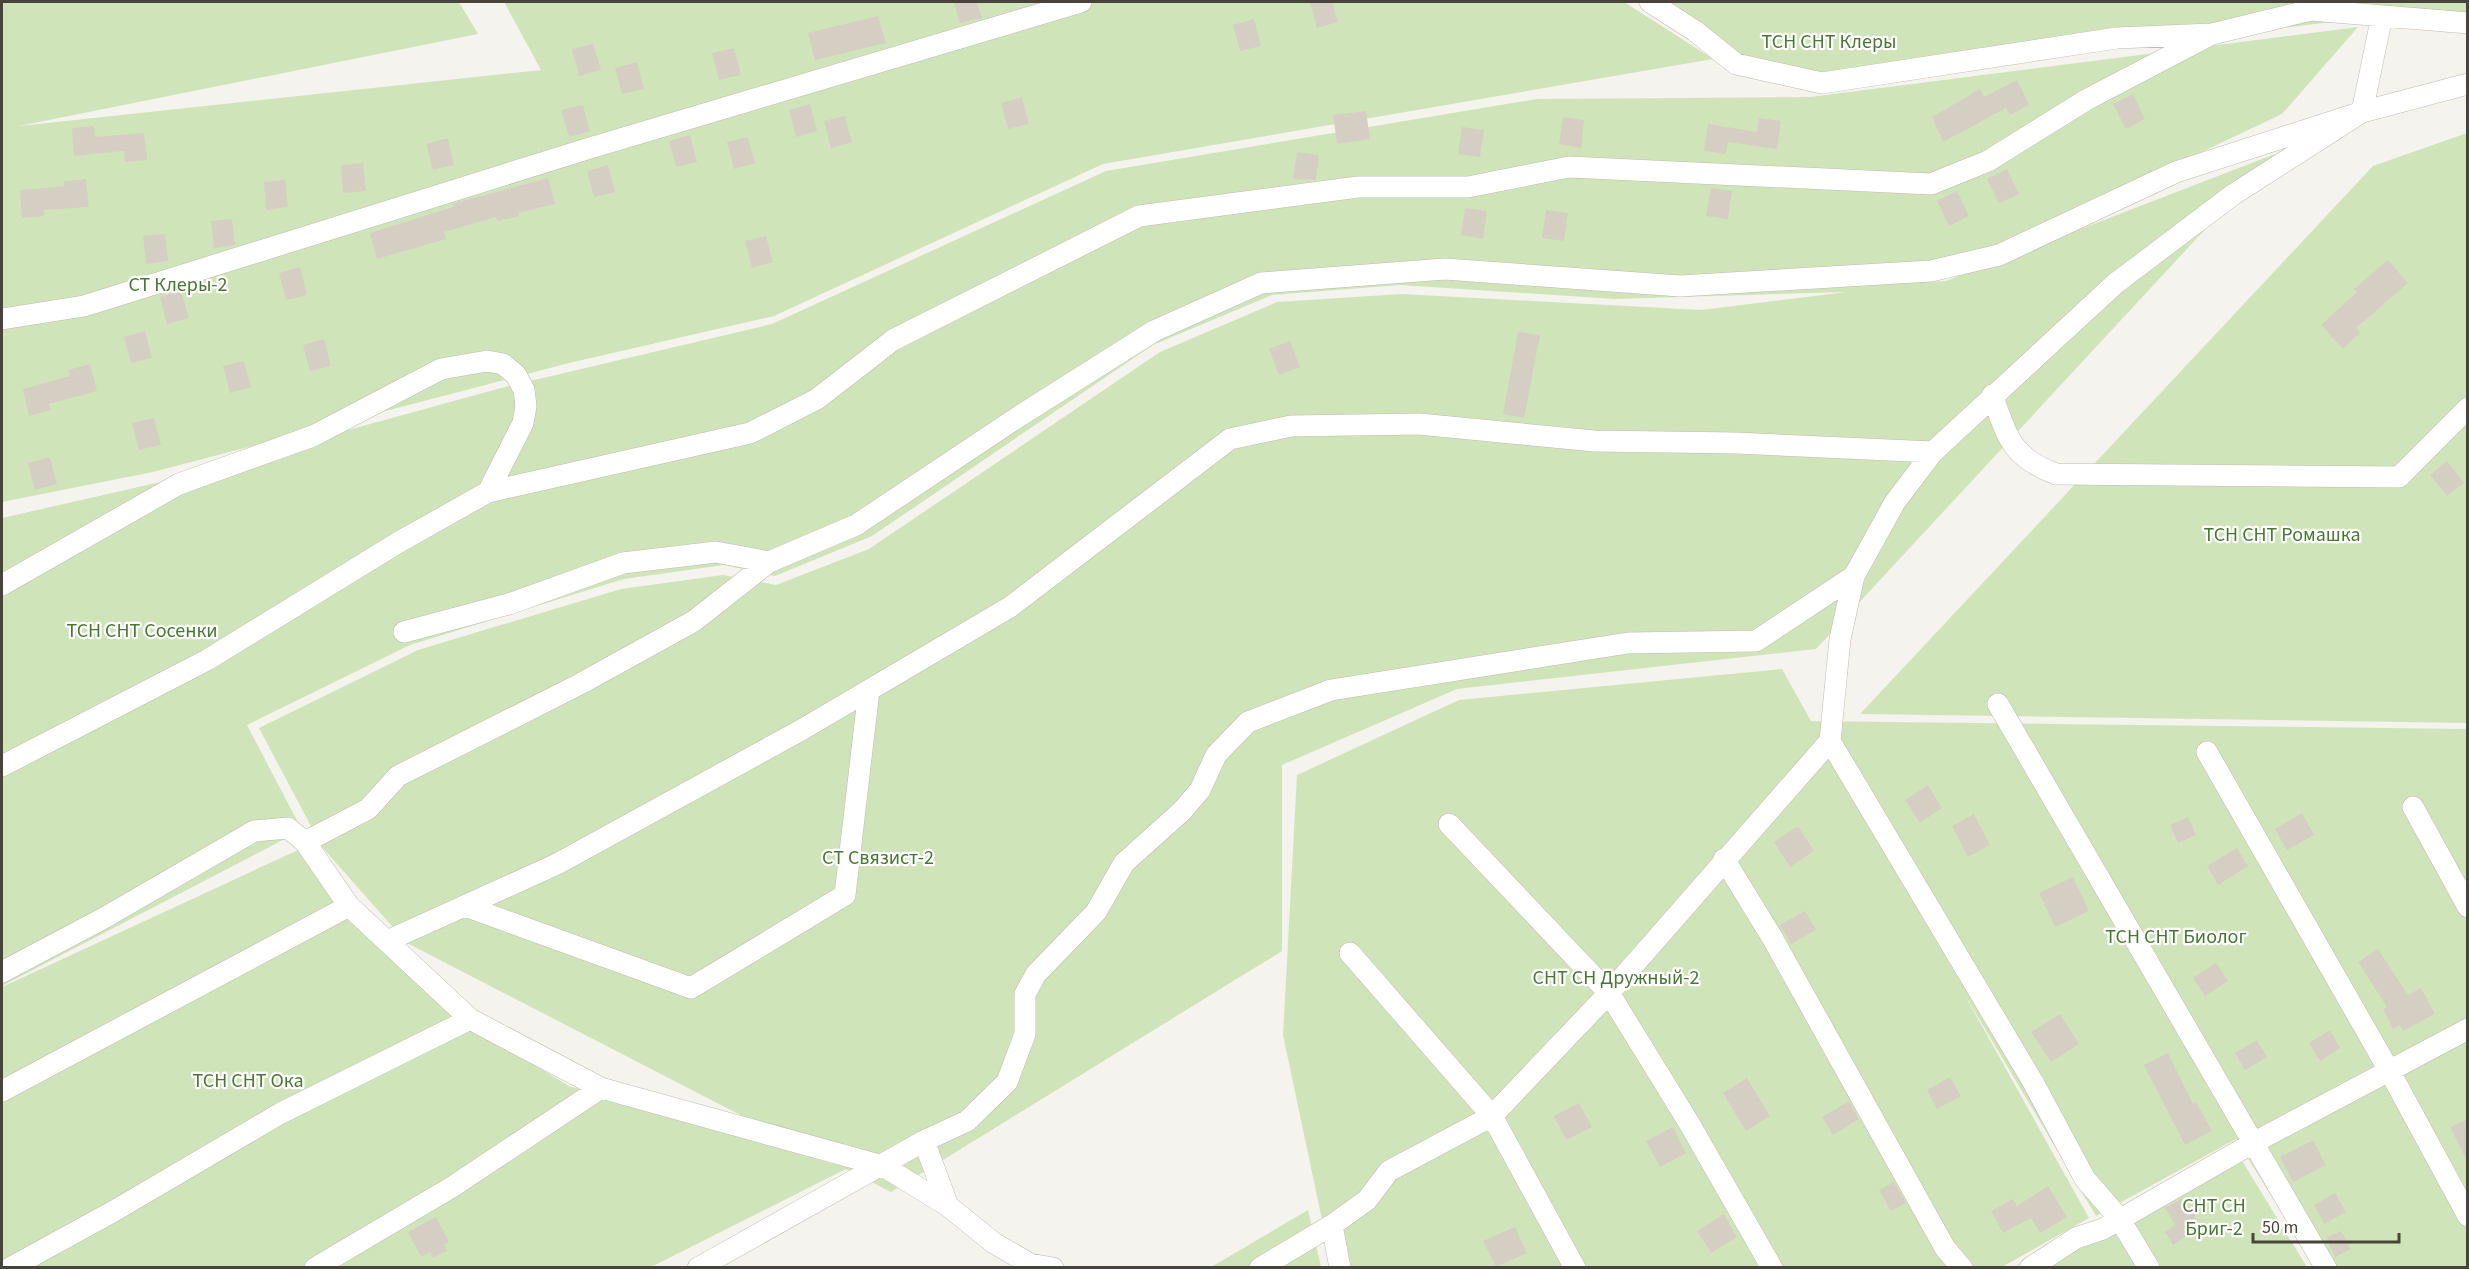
<svg xmlns="http://www.w3.org/2000/svg" width="2469" height="1269" font-family="'Source Sans 3',sans-serif">
	<style>
		.green { fill: #d0e4ba }
		.building { fill: #d5cfc3 }
		.lines { fill: none; stroke-linecap: round; stroke-linejoin: round }
		.minor-casing { stroke: #c0bab0; stroke-width: 22 }
		.minor { stroke: #fff; stroke-width: 21 }
		.labels { text-anchor: middle; stroke-width: 4.5; stroke-linejoin: round; paint-order: stroke }
		.park-label { font-size: 20px; fill: #4a7633; stroke: #fff }
	</style>
	<rect width="100%" height="100%" fill="#f5f3ed"/>
	<!-- green -->
	<path class="green" d="M2,2H459L478,34L19,126L541,70L504,2H1624L1713,59L1103,164L774,316L569,363L153,472L2,502Z
		M1650,2H2467L2468,24L2382,16L1829,82L1736,64Z
		M2358,27L2282,114L1927,282L1946,281L2275,154L1816,649L1457,689L1282,765V951L891,1192L846,1169L651,1267H2V987L298,850L456,1017L569,1086L837,1165L407,943L322,847L259,728L418,650L621,589L723,575L776,585L869,549L1160,352L1277,302L1402,294L1701,310L1847,292L1615,299L1401,285L1272,295L1153,345L872,536L775,576L724,565L624,579L410,645L247,725L302,830L2,986V518L156,483L501,388L772,324L1106,171L1537,99L1810,97Z
		M2467,133V723L1860,714L2373,166Z
		M1782,669L1811,721L2467,729V1267H2315L2236,1139L2096,1216L1962,990L2089,1218L2002,1267H1332L1283,1035L1297,775L1459,700Z
		M2233,1146L2307,1267L2020,1268Z
		M1308,1210L1321,1267H1211Z"/>
	<!-- building -->
	<path class="building" d="M954,2H977L982,18L960,23Z
		M1310,2H1332L1338,22L1317,28Z
		M878,16L886,43L815,60L808,33Z
		M1254,19L1261,46L1240,51L1233,25Z
		M593,44L601,70L579,76L572,49Z
		M734,48L741,75L719,80L712,53Z
		M637,62L644,89L622,94L615,68Z
		M2017,80L2029,105L2010,115L2006,108L1943,142L1932,117L1980,89L1984,97Z
		M2133,94L2145,119L2126,129L2113,104Z
		M1022,97L1029,124L1008,129L1001,103Z
		M810,104L817,131L796,137L789,110Z
		M583,105L590,131L569,137L561,110Z
		M1366,111L1370,139L1337,144L1333,115Z
		M845,116L852,142L831,148L824,121Z
		M1563,117L1584,120L1581,148L1559,144Z
		M1759,118L1781,121L1777,149L1728,142L1726,154L1704,151L1708,124L1757,132Z
		M94,126L95,137L144,133L147,160L125,162L124,151L74,156L72,128Z
		M1462,127L1484,130L1480,157L1458,154Z
		M690,135L697,162L676,167L669,141Z
		M748,137L755,163L734,169L727,142Z
		M448,138L454,165L433,170L426,144Z
		M1297,152L1319,155L1316,180L1293,179Z
		M363,163L366,191L343,193L341,165Z
		M608,165L615,192L594,197L587,171Z
		M2007,169L2019,194L1999,203L1987,179Z
		M548,178L555,204L518,213L519,216L497,221L496,217L444,232L446,239L377,259L370,233L453,207V204L474,198Z
		M86,179L89,207L44,210V216L22,218L20,190L64,186V181Z
		M285,180L288,207L266,210L264,182Z
		M1711,188L1732,191L1728,219L1706,216Z
		M1957,191L1969,216L1949,226L1937,201Z
		M1465,208L1487,211L1483,239L1461,235Z
		M1546,210L1568,213L1564,241L1542,238Z
		M232,219L235,245L214,248L211,221Z
		M165,234L168,261L146,264L143,236Z
		M766,236L773,262L752,268L745,241Z
		M2388,260L2408,283L2356,328L2360,333L2343,349L2321,325L2357,292L2354,289Z
		M300,267L307,295L286,300L279,273Z
		M181,291L189,318L167,324L160,297Z
		M145,331L152,358L131,363L124,337Z
		M1518,332L1540,335L1524,418L1503,414Z
		M324,339L331,366L310,371L303,345Z
		M1290,341L1300,367L1279,375L1269,349Z
		M244,361L251,387L230,393L223,366Z
		M90,364L97,391L49,404L51,410L29,416L23,389L70,376L68,370Z
		M154,418L161,445L139,450L132,423Z
		M50,457L57,484L35,490L28,463Z
		M2447,461L2464,483L2447,496L2430,475Z
		M1928,785L1942,808L1920,823L1905,800Z
		M2302,813L2314,835L2287,850L2275,829Z
		M1974,814L1990,845L1968,857L1952,826Z
		M2188,817L2196,835L2178,843L2170,825Z
		M1798,826L1814,851L1790,867L1774,842Z
		M2237,848L2248,866L2218,885L2207,866Z
		M2073,877L2089,911L2055,927L2039,893Z
		M1805,911L1816,930L1791,944L1780,925Z
		M2378,949L2408,995L2421,988L2435,1014L2403,1031L2400,1025L2393,1029L2383,1009L2387,1007L2358,962Z
		M2216,963L2228,981L2205,996L2193,978Z
		M2060,1014L2079,1044L2051,1062L2031,1032Z
		M2330,1030L2340,1048L2320,1061L2309,1043Z
		M2257,1040L2267,1057L2245,1070L2235,1053Z
		M2168,1053L2193,1104L2196,1102L2212,1131L2185,1145L2144,1065Z
		M1950,1077L1961,1096L1937,1109L1927,1090Z
		M1747,1078L1770,1116L1746,1131L1723,1093Z
		M1849,1101L1859,1119L1833,1135L1822,1117Z
		M1579,1103L1592,1127L1566,1140L1554,1116Z
		M2468,1119V1163L2450,1127Z
		M1673,1127L1686,1153L1660,1167L1646,1141Z
		M2313,1140L2326,1165L2293,1182L2280,1157Z
		M1894,1182L1906,1203L1891,1211L1879,1190Z
		M2048,1186L2067,1217L2040,1233L2031,1218L2003,1233L1991,1211L2013,1199L2017,1206Z
		M2335,1193L2346,1212L2324,1224L2314,1205Z
		M2183,1198L2202,1226L2173,1245L2165,1232L2175,1225L2165,1208Z
		M1724,1214L1737,1237L1711,1253L1697,1231Z
		M436,1217L449,1242L444,1244L447,1251L433,1258L430,1252L421,1257L408,1232Z
		M1515,1227L1527,1253L1496,1267L1483,1241Z
		M2341,1231L2351,1249L2335,1257L2326,1238Z"/>
	<g class="lines">
		<!-- minor casing -->
		<g class="minor-casing">
			<path id="minor" d="M1650,2L1695,31L1736,64L1822,83L2117,38L2212,34L2311,10L2468,23
				M2,319L84,306L590,148L1081,2
				M1992,395C2008,438 2011,457 2056,474L2399,477L2468,408
				M2,585L179,484L313,436L441,369L487,361L503,364L516,375L524,390L526,406L523,423L488,492
				M404,632L509,604L623,563L716,552L769,562
				M1998,704L2326,1268
				M2207,752L2390,1072L2468,1216
				M2,766L207,660L399,542L488,492L750,433L817,399L893,340L1139,216L1358,187H1468L1569,167L1931,184L1988,161L2086,100L2212,34
				M2413,807L2468,907
				M1449,824L1609,993L1689,1123L1772,1268
				M305,842L349,906L470,1019L601,1088L883,1166L948,1206L994,1243L1030,1264L1053,1268
				M1724,859L1773,939L1945,1248L1962,1268
				M465,906L691,988L845,895L869,690
				M387,941L557,864L803,729L1010,607L1230,439L1291,426L1419,424L1594,441L1736,443L1933,452
				M1350,953L1492,1116L1575,1268
				M2,972L104,918L254,831L288,828L305,842L368,809L398,776L580,684L694,621L769,562L856,525L1021,415L1154,331L1261,283L1445,269L1680,286L1931,271L1999,255L2176,172L2362,112L2382,16
				M2,1091L349,906
				M924,1141L948,1206
				M1332,1225L1340,1268
				M10,1268L114,1211L281,1113L470,1019
				M315,1268L452,1187L601,1088
				M698,1268L924,1141L967,1121L1007,1082L1025,1034V994L1036,974L1096,912L1124,863L1182,811L1200,790L1216,755L1248,722L1331,690L1628,643L1756,641L1854,576
				M1260,1268L1332,1225L1367,1200L1389,1171L1492,1116L1609,993L1830,741
				M2030,1268L2076,1238L2103,1229L2253,1143L2468,1029
				M2149,1268L2119,1218L2085,1179L2033,1082L1830,741L1840,639L1854,576L1895,502L1933,452L2116,283L2234,194L2362,112L2468,84"/>
		</g>
		<!-- minor -->
		<use href="#minor" class="minor"/>
	</g>
	<g class="labels">
		<!-- park labels -->
		<g class="park-label">
			<text x="1829" y="48">ТСН СНТ Клеры</text>
			<text x="178" y="291">СТ Клеры-2</text>
			<text x="2282" y="541">ТСН СНТ Ромашка</text>
			<text x="142" y="637">ТСН СНТ Сосенки</text>
			<text x="878" y="864">СТ Связист-2</text>
			<text x="2176" y="943">ТСН СНТ Биолог</text>
			<text x="1616" y="984">СНТ СН Дружный-2</text>
			<text x="248" y="1087">ТСН СНТ Ока</text>
			<text x="2214" y="1212">СНТ СН<tspan x="2214" dy="23">Бриг-2</tspan></text>
		</g>
	</g>
	<!-- border -->
	<rect width="2469" height="1269" fill="none" stroke="#49443b" stroke-width="6"/>
	<!-- scale -->
	<path d="M2253 1233v9h146v-9" fill="none" stroke="#49443b" stroke-width="3"/>
	<text x="2262" y="1233" font-size="18" fill="#49443b" stroke="#ffffff" stroke-width="4.5" paint-order="stroke">50 m</text>
</svg>
